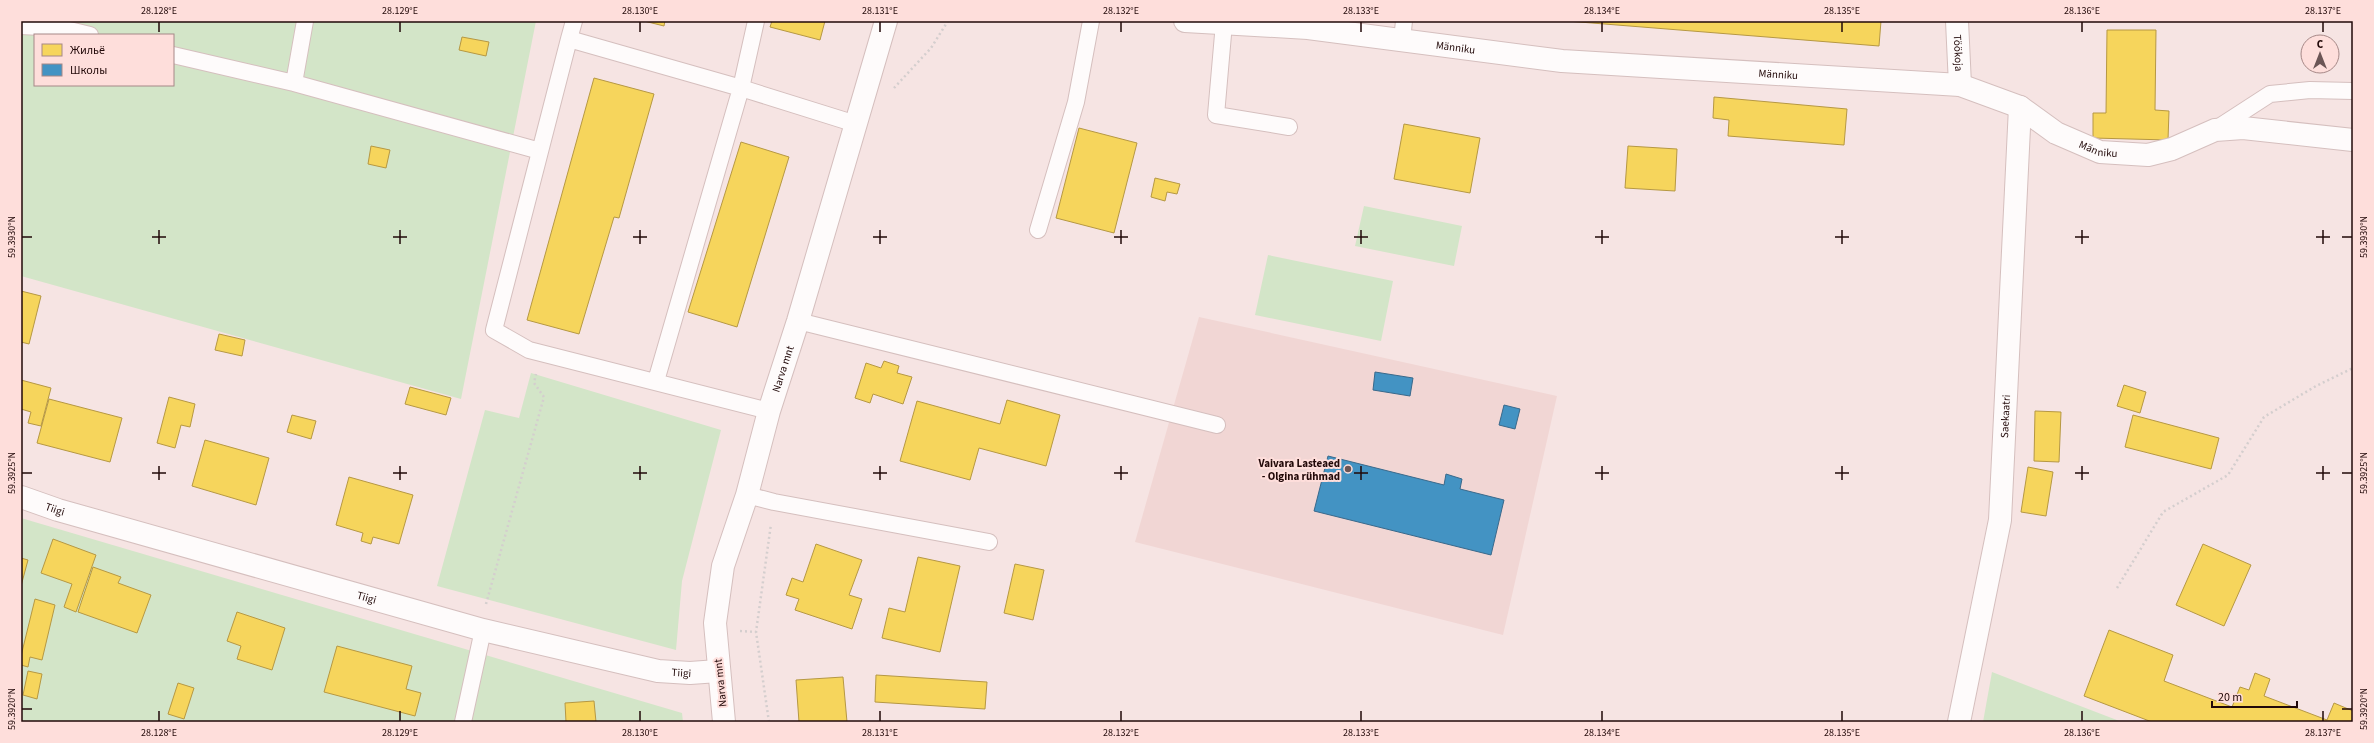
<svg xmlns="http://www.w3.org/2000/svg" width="2374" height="743" font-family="'Source Sans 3',sans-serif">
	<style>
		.built { fill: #f1d6d4 }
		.green { fill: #d3e5c8; fill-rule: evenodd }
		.homes { fill: #f6d55c; stroke: #b69843 }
		.schools { fill: #4393c3; stroke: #39698b }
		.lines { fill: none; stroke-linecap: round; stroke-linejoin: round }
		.lane-casing { stroke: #d5bfbe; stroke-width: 18 }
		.street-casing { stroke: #d5bfbe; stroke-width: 24 }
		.path { stroke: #d4cece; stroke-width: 2.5; stroke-dasharray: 2 3; stroke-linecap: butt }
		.lane { stroke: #fefbfb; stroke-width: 16 }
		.street { stroke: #fefbfb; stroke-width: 22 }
		.ticks { fill: none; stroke: #210808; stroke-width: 1.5 }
		.poi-dot { fill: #6c5555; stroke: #fededb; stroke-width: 1.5 }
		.labels { text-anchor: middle; stroke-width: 4; stroke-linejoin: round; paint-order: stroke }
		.street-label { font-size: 11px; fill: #210808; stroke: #fededb }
		.poi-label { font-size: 11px; font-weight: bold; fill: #210808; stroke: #fededb; text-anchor: end }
		.neatline { fill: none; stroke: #210808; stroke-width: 1.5 }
		.ticks-label { font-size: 10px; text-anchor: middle; fill: #210808 }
	</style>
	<rect width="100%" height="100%" fill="#f6e4e3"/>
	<!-- built -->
	<path class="built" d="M1199,317L1557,396L1503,635L1135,542Z"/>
	<!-- green -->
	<path class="green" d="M21,21H536L461,399L21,276ZM35,35H173V85H35Z
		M1364,206L1462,226L1454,266L1355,246Z
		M1268,255L1393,281L1381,341L1255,315Z
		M531,373L721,430L682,581L676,650L437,586L485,410L519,418Z
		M21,518L682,713L683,722H21Z
		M1992,672L2122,722H1983Z"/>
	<!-- homes -->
	<path class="homes" d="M644,21H665L664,26Z
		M772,21H825L820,40L770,27Z
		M1567,21H1881L1879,46Z
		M2107,30H2156L2155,110L2169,111L2168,140L2093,138V113H2106Z
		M462,37L489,42L486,56L459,50Z
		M594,78L654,94L619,218L614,217L579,334L527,320Z
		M1714,97L1847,109L1844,145L1728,136L1729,120L1713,118Z
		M1404,124L1480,138L1470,193L1394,179Z
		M1079,128L1137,143L1114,233L1056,218Z
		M741,142L789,157L737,327L688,312Z
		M371,146L390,150L386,168L368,164Z
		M1628,146L1677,149L1675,191L1625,188Z
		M1155,178L1180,184L1177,194L1167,192L1165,201L1151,197Z
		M21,291L41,296L29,344L21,342Z
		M219,334L245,340L242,356L215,350Z
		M884,361L899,366L897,373L912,377L903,404L873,394L870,403L855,398L866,363L881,368Z
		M21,380L51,388L41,426L28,423L31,412L21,409Z
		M2124,385L2146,392L2140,413L2117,406Z
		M410,387L451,398L446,415L405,404Z
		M169,397L195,404L190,427L181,425L175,448L157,443Z
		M49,399L122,418L110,462L37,443Z
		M1007,400L1060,415L1046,466L979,448L970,480L900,461L917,401L1000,424Z
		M2035,411L2061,412L2059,462L2034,461Z
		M292,415L316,421L311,439L287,432Z
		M2133,415L2219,438L2211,469L2125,447Z
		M205,440L269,458L256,505L192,486Z
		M2028,467L2053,472L2046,516L2021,512Z
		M349,477L413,495L399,544L373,537L371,544L361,541L363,533L336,525Z
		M53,539L96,555L76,612L64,607L72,584L41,573Z
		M816,544L862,560L849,595L862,599L852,629L795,610L799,599L786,595L792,578L803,582Z
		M2203,544L2251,565L2224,626L2176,605Z
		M918,557L960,566L940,652L882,638L889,608L905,612Z
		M21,558L28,560L21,586Z
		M1015,564L1044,570L1033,620L1004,613Z
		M93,567L121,577L118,583L151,595L137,633L78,612Z
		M35,599L55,605L42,660L30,657L28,667L21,665V656Z
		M237,612L285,628L272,670L237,659L241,646L227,641Z
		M2109,630L2173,655L2164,681L2232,707L2240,687L2249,690L2255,673L2270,679L2264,696L2327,720L2334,703L2353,711V722H2152L2084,696Z
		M337,646L412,666L406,689L421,693L415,716L324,692Z
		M28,671L42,674L37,699L23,695Z
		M876,675L987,682L985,709L875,702Z
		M843,677L847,722H799L796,680Z
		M178,683L194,688L184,719L168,714Z
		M594,701L596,722H566L565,703Z"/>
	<!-- schools -->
	<path class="schools" d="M1375,372L1413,378L1410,396L1373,390Z
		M1504,405L1520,409L1515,429L1499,425Z
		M1328,456L1444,485L1446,474L1462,479L1460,489L1504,500L1491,555L1314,511Z"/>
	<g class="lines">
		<!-- lane casing -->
		<g class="lane-casing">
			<path id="lane" d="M574,21L569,39L741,88L856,124
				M1224,23L1216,115L1289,127
				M21,26L61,28L90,35
				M569,39L494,330L529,350L769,411
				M1402,40L1404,21
				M173,55L294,83L540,151
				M294,83L305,21
				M2216,129L2270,94L2310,90L2353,91
				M1038,230L1076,102L1091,21
				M798,321L1217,425
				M656,381L741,88L756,21
				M747,495L774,502L989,542
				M463,722L483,630"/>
		</g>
		<!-- street casing -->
		<g class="street-casing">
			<g id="street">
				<path id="s1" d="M1185,21L1308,28L1562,61L1960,85L2020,107L2056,133L2100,152L2148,155L2172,149L2215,130L2243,128L2353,140"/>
				<path id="s2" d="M1957,21L1960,85"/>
				<path id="s3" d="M21,497L58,510L483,630L658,671L690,673L718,671"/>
				<path id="s4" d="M724,722L715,623L723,566L747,495L769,411L798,321L886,21"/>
				<path id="s5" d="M1959,722L2000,520L2020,107"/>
			</g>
		</g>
		<!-- path -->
		<path class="path" d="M894,88L931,48L948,21
			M2117,588L2163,512L2228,475L2264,417L2316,386L2353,368
			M486,604L544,397L534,383L536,374
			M740,631L756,632
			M769,722L756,632L771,524"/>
		<!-- lane -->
		<use href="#lane" class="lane"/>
		<!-- street -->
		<use href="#street" class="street"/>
	</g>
	<!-- ticks -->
	<path class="ticks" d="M159,22V32M400,22V32M640,22V32M880,22V32M1121,22V32M1361,22V32M1602,22V32M1842,22V32M2082,22V32M2323,22V32M159,230V244M400,230V244M640,230V244M880,230V244M1121,230V244M1361,230V244M1602,230V244M1842,230V244M2082,230V244M2323,230V244M22,237H32M152,237H166M393,237H407M633,237H647M873,237H887M1114,237H1128M1354,237H1368M1595,237H1609M1835,237H1849M2075,237H2089M2316,237H2330M2342,237H2352M159,466V480M400,466V480M640,466V480M880,466V480M1121,466V480M1361,466V480M1602,466V480M1842,466V480M2082,466V480M2323,466V480M22,473H32M152,473H166M393,473H407M633,473H647M873,473H887M1114,473H1128M1354,473H1368M1595,473H1609M1835,473H1849M2075,473H2089M2316,473H2330M2342,473H2352M22,709H32M2342,709H2352M159,711V721M400,711V721M640,711V721M880,711V721M1121,711V721M1361,711V721M1602,711V721M1842,711V721M2082,711V721M2323,711V721"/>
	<!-- markers -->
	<circle class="poi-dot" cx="1348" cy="469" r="4"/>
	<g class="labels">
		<!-- street labels -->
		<g class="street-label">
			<text dy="4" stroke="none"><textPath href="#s1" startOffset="272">Männiku</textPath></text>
			<text dy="4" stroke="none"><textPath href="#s2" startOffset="32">Töökoja</textPath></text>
			<text dy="4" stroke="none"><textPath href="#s1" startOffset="596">Männiku</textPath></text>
			<text dy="4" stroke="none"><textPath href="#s1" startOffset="932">Männiku</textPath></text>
			<text dy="4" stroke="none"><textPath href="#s4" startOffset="363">Narva mnt</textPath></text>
			<text dy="4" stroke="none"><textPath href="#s5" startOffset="310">Saekaatri</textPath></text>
			<text dy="4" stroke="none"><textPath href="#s3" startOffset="36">Tiigi</textPath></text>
			<text dy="4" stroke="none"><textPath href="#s3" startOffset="360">Tiigi</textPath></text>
			<text dy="4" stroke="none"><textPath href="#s3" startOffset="684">Tiigi</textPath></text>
			<text transform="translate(720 683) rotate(-96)" y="4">Narva mnt</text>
		</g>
		<!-- poi labels -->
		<g class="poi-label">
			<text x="1340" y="467">Vaivara Lasteaed<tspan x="1340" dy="13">- Olgina rühmad</tspan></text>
		</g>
	</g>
	<!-- border -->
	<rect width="2374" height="743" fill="none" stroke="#fededb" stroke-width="44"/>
	<!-- legend -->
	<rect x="34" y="34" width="140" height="52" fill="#fededb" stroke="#a68887"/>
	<rect x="42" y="44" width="20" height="12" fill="#f6d55c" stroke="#a68887"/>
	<text x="70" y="54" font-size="12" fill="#210808">Жильё</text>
	<rect x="42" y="64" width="20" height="12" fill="#4393c3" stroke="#a68887"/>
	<text x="70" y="74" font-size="12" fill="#210808">Школы</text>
	<!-- north arrow -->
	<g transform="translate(2320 54)"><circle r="19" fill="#fededb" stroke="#a68887"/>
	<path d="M0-3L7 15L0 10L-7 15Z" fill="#6c5555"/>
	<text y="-6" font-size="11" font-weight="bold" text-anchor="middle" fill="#210808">С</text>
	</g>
	<!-- scale -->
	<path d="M2212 701v6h85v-6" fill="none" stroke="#210808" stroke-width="2"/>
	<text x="2218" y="701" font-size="12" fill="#210808" stroke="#fededb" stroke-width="3" paint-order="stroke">20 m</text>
	<rect x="22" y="22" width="2330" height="699" class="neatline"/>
	<g class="ticks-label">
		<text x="159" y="14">28.128°E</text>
		<text x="400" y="14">28.129°E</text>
		<text x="640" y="14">28.130°E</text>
		<text x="880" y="14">28.131°E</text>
		<text x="1121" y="14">28.132°E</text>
		<text x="1361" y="14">28.133°E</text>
		<text x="1602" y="14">28.134°E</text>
		<text x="1842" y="14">28.135°E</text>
		<text x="2082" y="14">28.136°E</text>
		<text x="2323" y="14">28.137°E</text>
		<text transform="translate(11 237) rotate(-90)" y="4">59.3930°N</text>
		<text transform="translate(2363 237) rotate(-90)" y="4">59.3930°N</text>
		<text transform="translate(11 473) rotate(-90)" y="4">59.3925°N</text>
		<text transform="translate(2363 473) rotate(-90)" y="4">59.3925°N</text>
		<text transform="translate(11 709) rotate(-90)" y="4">59.3920°N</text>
		<text transform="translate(2363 709) rotate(-90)" y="4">59.3920°N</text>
		<text x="159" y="736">28.128°E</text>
		<text x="400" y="736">28.129°E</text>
		<text x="640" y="736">28.130°E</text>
		<text x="880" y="736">28.131°E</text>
		<text x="1121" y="736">28.132°E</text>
		<text x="1361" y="736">28.133°E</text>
		<text x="1602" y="736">28.134°E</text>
		<text x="1842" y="736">28.135°E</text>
		<text x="2082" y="736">28.136°E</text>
		<text x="2323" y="736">28.137°E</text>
	</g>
</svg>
